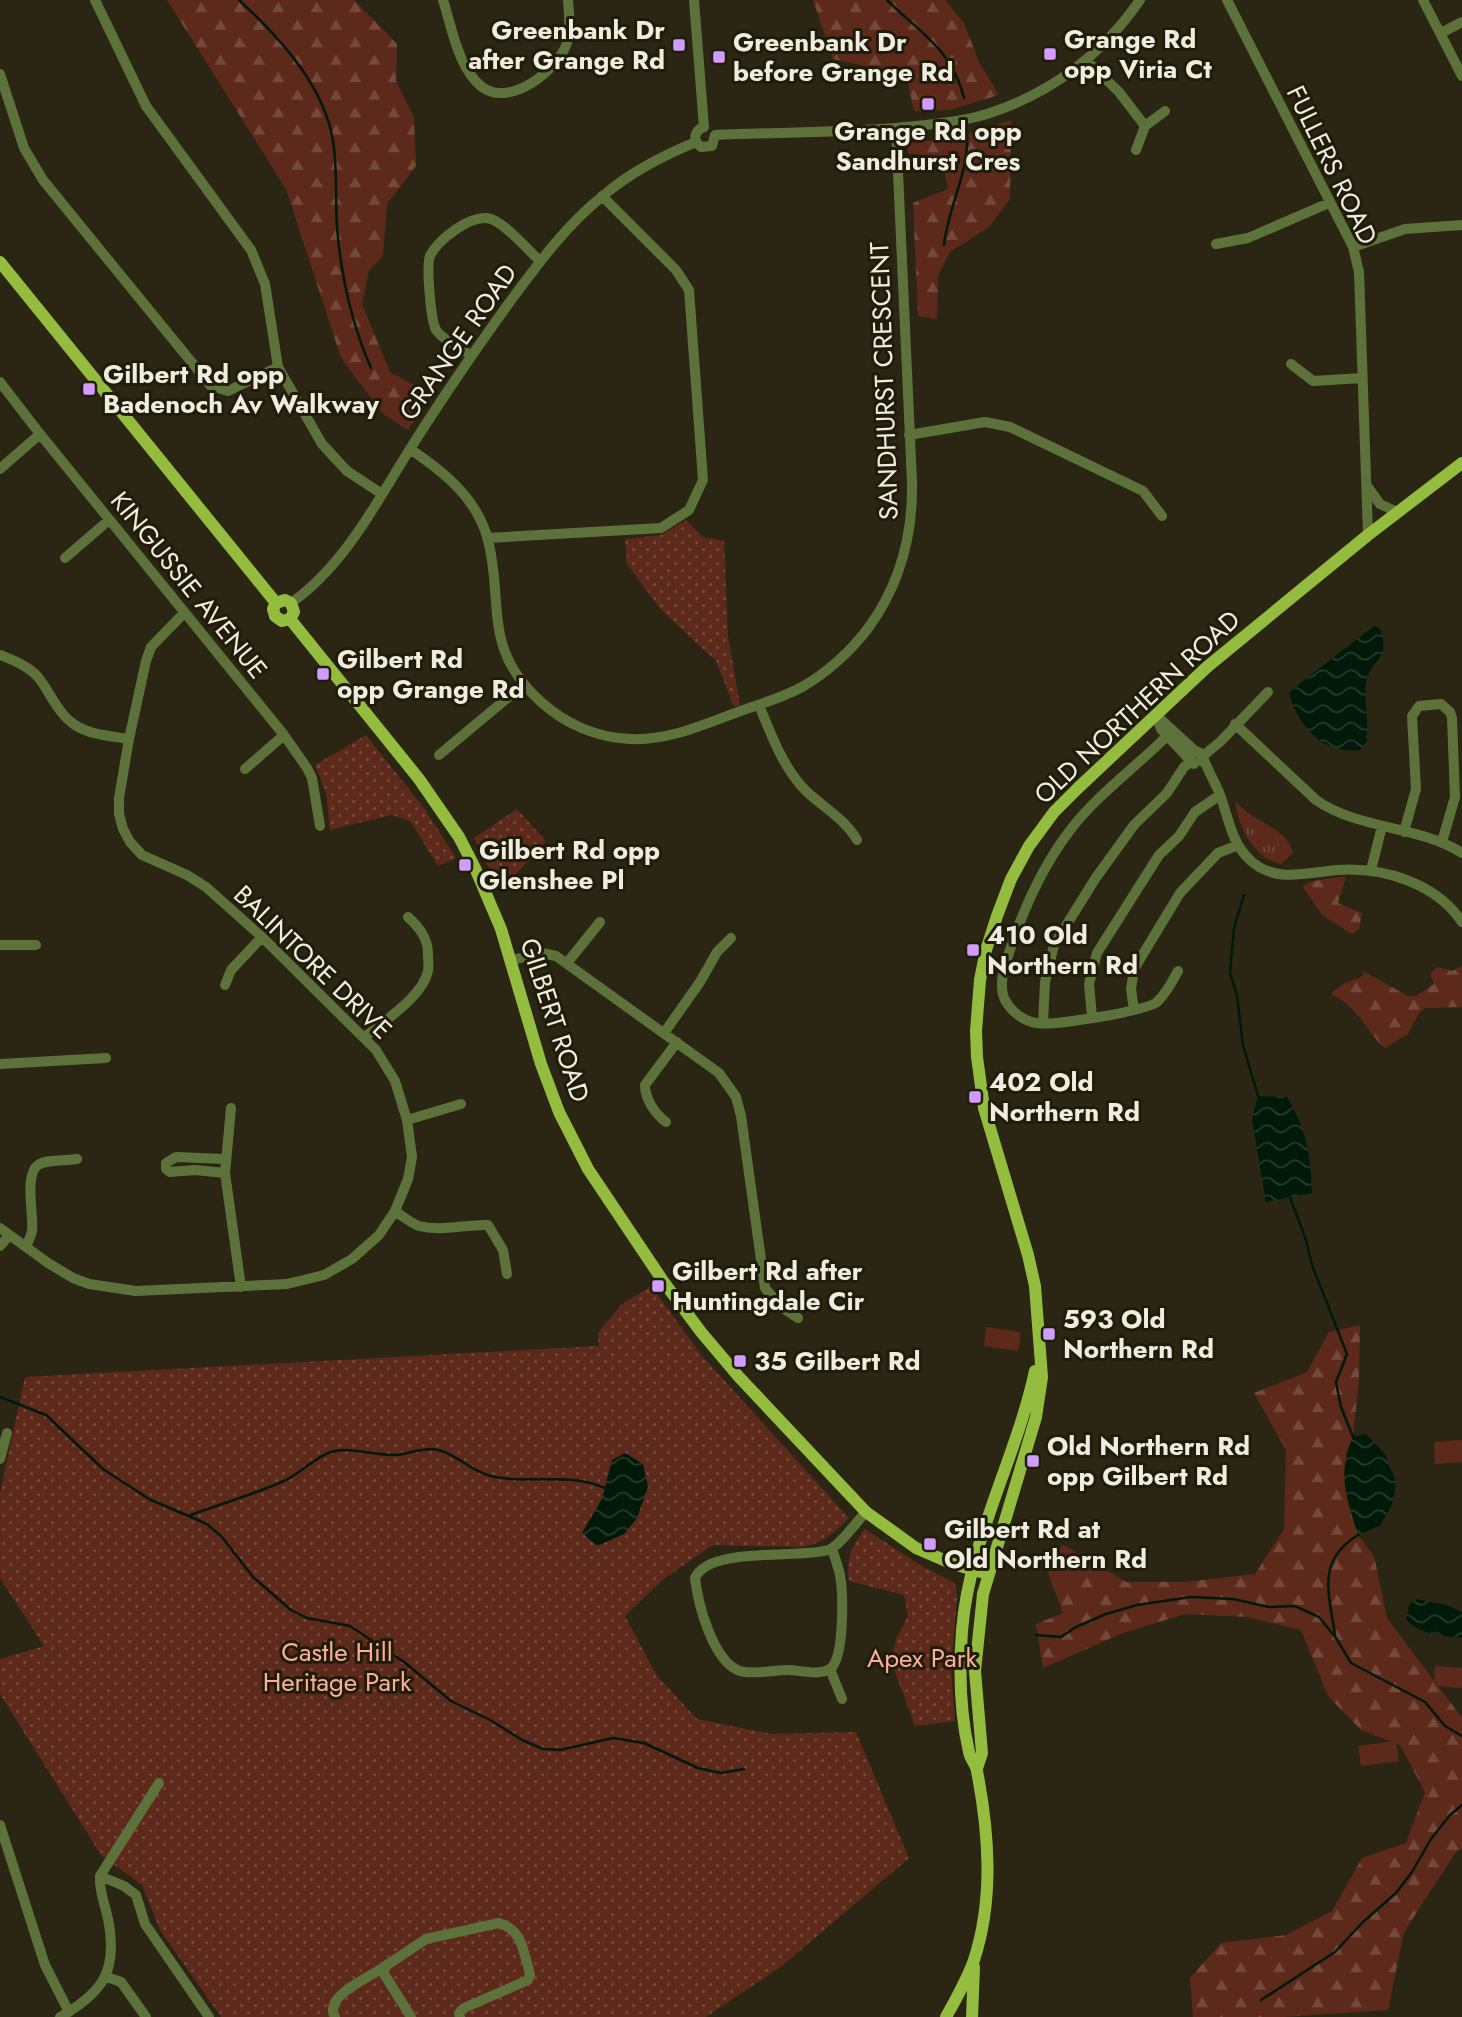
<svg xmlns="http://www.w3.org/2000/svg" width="1462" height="2017" font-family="Jost,sans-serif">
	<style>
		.grass { fill: url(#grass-tufts) }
		.forest { fill: url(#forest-firs) }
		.park { fill: url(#park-dots) }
		.pitch { fill: #5c291a }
		.water { fill: url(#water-waves) }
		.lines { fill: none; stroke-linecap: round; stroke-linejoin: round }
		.stream { stroke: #001908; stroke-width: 2.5 }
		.minor { stroke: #5d723a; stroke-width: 10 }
		.major { stroke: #94bd3f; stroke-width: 12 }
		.poi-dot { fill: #d09dff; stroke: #211c0a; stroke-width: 2.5 }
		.labels { text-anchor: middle; stroke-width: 6; stroke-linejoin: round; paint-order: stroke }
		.poi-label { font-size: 26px; font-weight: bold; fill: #efece0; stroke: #211c0a; text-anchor: start }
		.street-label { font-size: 26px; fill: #efece0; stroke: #211c0a }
		.park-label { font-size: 26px; fill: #fbaf9a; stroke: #211c0a }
	</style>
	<defs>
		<pattern id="grass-tufts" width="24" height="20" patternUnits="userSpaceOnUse" patternTransform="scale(1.75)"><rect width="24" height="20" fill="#5c291a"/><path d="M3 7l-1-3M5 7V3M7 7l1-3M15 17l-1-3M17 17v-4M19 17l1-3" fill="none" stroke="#74483b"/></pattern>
		<pattern id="forest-firs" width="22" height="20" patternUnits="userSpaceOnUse" patternTransform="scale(1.75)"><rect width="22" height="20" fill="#5c291a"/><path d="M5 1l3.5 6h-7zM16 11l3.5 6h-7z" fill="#74483b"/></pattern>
		<pattern id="park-dots" width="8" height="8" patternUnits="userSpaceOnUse" patternTransform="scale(1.75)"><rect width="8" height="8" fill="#5c291a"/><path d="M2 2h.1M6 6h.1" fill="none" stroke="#74483b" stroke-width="1.8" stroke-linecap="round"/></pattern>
		<pattern id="water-waves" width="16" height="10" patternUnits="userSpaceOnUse" patternTransform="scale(1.75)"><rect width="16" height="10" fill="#001908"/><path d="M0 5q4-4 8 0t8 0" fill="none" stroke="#263b2c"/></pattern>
	</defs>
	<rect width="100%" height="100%" fill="#2a2613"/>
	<!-- grass -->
	<path class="grass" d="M1235,800C1251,823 1287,826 1293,853L1281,864C1253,858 1238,826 1235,800Z"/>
	<!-- forest -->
	<path class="forest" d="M167,0H354L397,44L396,81L414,117L416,166L387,204L383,256L369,270L362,304L390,372L432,395L408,430L382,413L341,358L286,189Z
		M813,0H945L964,23L979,62L999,95L949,110L914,111L906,75L833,59Z
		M1011,120L1010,199L989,227L950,252L938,276L937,319L918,316L913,203L948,189L941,158L908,153V145C918,139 929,142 940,140C965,135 988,128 1011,120Z
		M1338,877H1346L1338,903L1362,913L1359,929L1352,934L1322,915L1303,887L1309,882Z
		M1462,966V1007L1425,1008L1419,1013L1408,1034L1385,1048C1370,1035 1361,1016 1346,1003C1341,999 1336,998 1331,993L1345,983L1363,976V971L1408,996H1416L1434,984L1430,974L1437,967L1452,971Z
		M1360,1325L1359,1379L1353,1437L1346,1453L1358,1535L1374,1556L1387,1618L1462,1718V1849L1456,1852L1404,1932L1388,2010L1284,2017H1193L1190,1978L1221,1943L1286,1935L1332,1911L1362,1858L1406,1843L1425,1792L1400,1745L1361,1730L1328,1696L1301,1630L1247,1617L1185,1614L1123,1633L1043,1668L1036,1624L1063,1613L1043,1559L1064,1545L1126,1582H1185L1255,1574L1284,1529L1286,1450L1254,1393L1307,1372L1329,1332Z"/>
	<!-- park -->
	<path class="park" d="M686,520L703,537L724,541L728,636L740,705L734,707L716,661L661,610L627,564L625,539L661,535Z
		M366,735L424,808L456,858L438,866L410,821L392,815L330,830L326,793L315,765Z
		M517,809L546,841L501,891L474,838Z
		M651,1286L703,1357L849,1518C834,1533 823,1544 801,1547L713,1545L665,1578L625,1616L657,1676L697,1719L772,1734L856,1732L909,1858L782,1966L706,2017H221L160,1930L142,1885L101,1855L0,1694V1659L44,1646L0,1578V1493L25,1377L599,1346L598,1333L621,1305Z
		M865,1529L920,1565L955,1583L957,1598L951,1668L955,1721L915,1726L891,1661L896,1639L908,1616L904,1595L849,1581C846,1559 851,1546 865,1529Z"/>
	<!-- pitch -->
	<path class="pitch" d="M986,1327L1021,1332L1018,1351L984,1346Z
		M1462,1440V1462L1435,1464L1434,1442Z
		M1435,1666L1462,1668V1688L1434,1686Z
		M1396,1741L1399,1761L1361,1766L1358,1746Z"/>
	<!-- water -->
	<path class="water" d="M1374,626L1380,629C1392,659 1370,659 1366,683C1363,701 1370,719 1366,738L1368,740L1360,750C1324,755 1297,726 1289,692Z
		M1258,1096L1287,1097C1306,1130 1311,1154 1312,1193L1266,1202L1252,1120Z
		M1366,1434L1385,1454L1396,1482L1392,1505L1380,1526L1358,1535C1346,1496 1337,1475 1353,1437Z
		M625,1453L643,1464L648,1487L637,1518L624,1534L597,1546L582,1533L602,1499L612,1460Z
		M1416,1599L1447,1605L1462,1612V1638C1444,1636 1416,1634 1406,1619L1409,1605Z"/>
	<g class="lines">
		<!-- stream -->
		<path class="stream" d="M239,0C276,34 319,80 331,131C338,160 335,197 337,227C341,277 351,322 371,368
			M887,0C920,33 952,49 964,98
			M944,245C948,207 969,173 967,134
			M1244,895L1234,928L1230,973L1237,996L1243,1045L1258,1096
			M1290,1197L1306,1240L1312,1265L1347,1354L1336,1382L1341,1407L1353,1437
			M0,1397L46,1415L103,1469L149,1499L207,1524L222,1537L253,1577L291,1610L307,1618L350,1626L404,1662L451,1701L492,1721L522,1740L543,1749L560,1750L613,1738L644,1743L698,1768L721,1773L744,1769
			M191,1515C222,1503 256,1494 286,1480C301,1473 315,1457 331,1452C351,1446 374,1456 395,1455C407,1454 419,1449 432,1449C455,1451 471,1473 495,1477C531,1484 570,1472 605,1488
			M1036,1635L1061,1637L1076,1627L1106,1614L1137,1605L1191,1597L1233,1599L1269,1607L1295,1606L1319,1617L1336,1638L1351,1663L1425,1702L1445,1726L1462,1736
			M1335,1635C1329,1593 1316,1561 1358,1535
			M1261,2000L1335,1952L1363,1922L1396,1893L1412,1872L1431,1839L1450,1815L1462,1805"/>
		<!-- minor -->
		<path class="minor" d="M95,0L146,106L251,250L265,284L278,367L322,444L347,471L382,494
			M443,0C452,28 458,68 482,87C510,108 558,70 567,43C571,30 569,13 568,0
			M694,0L704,127
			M1227,0L1353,247L1359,272L1368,535
			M1423,0L1462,76
			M1441,33L1462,22
			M1086,60L1119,92L1145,126L1165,111
			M0,74L24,148L43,180L211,386L228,391L278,367
			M704,127C694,131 692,140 701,147L712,146L715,135
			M715,135C782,132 850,133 917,126C941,123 966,121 990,113C1051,93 1103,54 1140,0
			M1136,150L1145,126
			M1216,244L1248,238L1329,203
			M1353,247L1405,229L1462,225
			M471,355C461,349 443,340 436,330C431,321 426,266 430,256C437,240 472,213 491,219C506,224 528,250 540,261
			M1291,364L1313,381L1362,378
			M0,382L40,434L284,735L307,768L312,778L320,826
			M909,435L985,422L1010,427L1143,491L1162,516
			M410,449C444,472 477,498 488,540C504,604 482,648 540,701C565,724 597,738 631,739C668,741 704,724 738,712C760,704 782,698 802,687C827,673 852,650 869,627C900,584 913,534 912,482L896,128
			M0,469L40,434
			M1367,486L1380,504L1397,512
			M487,538L661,528L689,510L703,480L689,290L676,270L602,196
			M65,558L109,520
			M291,603C342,567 373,509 405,457C438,404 473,353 509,303C538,264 566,225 604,195C631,172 664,155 696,142
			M0,655C13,660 28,666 38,677C50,692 58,714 75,725C90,735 111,736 129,739
			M759,705C771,734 783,768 806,791C823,807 845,819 857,840
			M1156,716L1161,729L1189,759
			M1157,716L1194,750
			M1235,724L1316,800C1359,830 1418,825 1462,853
			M1167,736C1137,766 1097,795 1071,829C1044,864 1025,905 1011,947C1006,962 998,983 1004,998C1010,1011 1023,1021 1037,1023C1053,1026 1146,1011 1157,1002C1166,994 1172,982 1178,971
			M439,755L523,685
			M1203,756L1220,742L1268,692
			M1203,758C1208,770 1214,781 1219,792C1228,815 1231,843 1250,860C1275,884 1308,872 1338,870C1383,867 1436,883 1462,922
			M1194,764L1189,756L1194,750L1202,754L1201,761
			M245,769L284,735
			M1404,832L1416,789L1412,716L1419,706L1441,704L1450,712L1452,718L1455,797L1442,842
			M1371,870L1382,826
			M0,945H36
			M512,960L542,953L556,956L719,1073L736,1097L741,1116L765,1288L780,1306L798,1318
			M567,963L600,922
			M225,985L231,970L262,937
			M1134,1010L1131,989L1134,969L1180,893L1218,853L1238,845
			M1092,1017L1089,984L1097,953L1159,855L1179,836L1195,812L1220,795
			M1043,1023L1045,982L1054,945L1095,879L1134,825L1167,793L1184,767L1191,762
			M664,1033L700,982L717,952L731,938
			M365,1037C384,1021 423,996 428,971C429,966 428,959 428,954C428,938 419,927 408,917
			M0,1064L106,1058
			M231,1108L225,1173L241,1287
			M407,1120L461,1104
			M666,1122C655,1114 645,1099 645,1085L677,1042
			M225,1173L195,1170L170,1172L166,1169V1163L176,1157L225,1159
			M395,1211C402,1216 411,1223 419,1226C441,1232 466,1224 488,1225L503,1250L507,1274
			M0,1228L48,1263L73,1278L89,1284L136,1291L287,1284L324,1275L352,1259L379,1235L395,1211L408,1179L412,1157L407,1120L395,1081L376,1050L262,937L206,887L187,875L142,855L130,842L123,829L119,814V798L129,739L146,661L151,647L184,613
			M0,1246L9,1236
			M26,1247C28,1242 31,1236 32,1231C34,1215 24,1175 38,1165C46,1159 67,1161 77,1159
			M0,1459L7,1433
			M832,1549C835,1558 838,1566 840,1575C843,1592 845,1658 830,1669C819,1676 800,1670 788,1670C773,1670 754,1675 740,1671C713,1662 698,1604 695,1578C709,1546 798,1559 828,1550C839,1547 857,1521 866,1512
			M830,1669L842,1699
			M0,1825L45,1965L69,2012
			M100,1876L124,1886L136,1895L145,1924L209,2017
			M107,1977L121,1982L146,2017
			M60,2017C104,1992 118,1970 108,1919C105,1904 99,1892 100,1876L159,1783
			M335,2017C323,1997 366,1979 381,1969
			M411,2017L381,1969L426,1939L499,1923C523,1930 523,1952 530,1974L528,1980L464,2008L459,2013L460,2017"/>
		<!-- major -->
		<path class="major" d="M0,262L276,603
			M276,603L285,600L291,603L294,612L290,619
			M276,603L273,609L275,616L282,621L290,619
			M290,619L419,779L459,837L475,868L501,929L541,1064L559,1112L588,1169L663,1281L701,1332L739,1377L866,1512L916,1548L953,1564L988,1574
			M977,1768L982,1753L975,1671L983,1594L1036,1417L1042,1377L1035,1286L1028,1255L984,1108L977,1057L976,1031L980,980L986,950L997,916L1011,879L1029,846L1054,812L1078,788L1207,667L1368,535L1462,463
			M946,2017C956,1999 967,1980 974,1960C994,1899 989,1833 977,1771C976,1764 970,1759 969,1752C960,1713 959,1671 962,1631C969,1540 1016,1459 1035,1371
			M972,2017L974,1967"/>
	</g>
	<!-- markers -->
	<g class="poi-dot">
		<rect x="672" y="38" width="14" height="14" rx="3.5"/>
		<rect x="1043" y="47" width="14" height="14" rx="3.5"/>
		<rect x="712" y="50" width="14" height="14" rx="3.5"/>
		<rect x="921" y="97" width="14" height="14" rx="3.5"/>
		<rect x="82" y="382" width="14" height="14" rx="3.5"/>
		<rect x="316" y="667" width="14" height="14" rx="3.5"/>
		<rect x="458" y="858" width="14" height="14" rx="3.5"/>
		<rect x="966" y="943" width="14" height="14" rx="3.5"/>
		<rect x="968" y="1090" width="14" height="14" rx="3.5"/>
		<rect x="651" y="1279" width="14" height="14" rx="3.5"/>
		<rect x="1042" y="1327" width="14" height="14" rx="3.5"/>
		<rect x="733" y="1354" width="14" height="14" rx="3.5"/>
		<rect x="1026" y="1454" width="14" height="14" rx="3.5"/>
		<rect x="923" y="1537" width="14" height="14" rx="3.5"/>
	</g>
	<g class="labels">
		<!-- poi labels -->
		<g class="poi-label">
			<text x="665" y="39" text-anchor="end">Greenbank Dr<tspan x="665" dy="30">after Grange Rd</tspan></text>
			<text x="1064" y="48">Grange Rd<tspan x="1064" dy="30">opp Viria Ct</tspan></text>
			<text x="733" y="51">Greenbank Dr<tspan x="733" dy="30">before Grange Rd</tspan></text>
			<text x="928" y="140" text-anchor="middle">Grange Rd opp<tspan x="928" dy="30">Sandhurst Cres</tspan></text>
			<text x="103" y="383">Gilbert Rd opp<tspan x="103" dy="30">Badenoch Av Walkway</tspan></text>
			<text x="337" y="668">Gilbert Rd<tspan x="337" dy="30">opp Grange Rd</tspan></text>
			<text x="479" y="859">Gilbert Rd opp<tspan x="479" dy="30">Glenshee Pl</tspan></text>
			<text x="987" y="944">410 Old<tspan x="987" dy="30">Northern Rd</tspan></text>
			<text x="989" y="1091">402 Old<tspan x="989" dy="30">Northern Rd</tspan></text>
			<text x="672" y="1280">Gilbert Rd after<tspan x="672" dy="30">Huntingdale Cir</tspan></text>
			<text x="1063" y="1328">593 Old<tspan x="1063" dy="30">Northern Rd</tspan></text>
			<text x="754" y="1370">35 Gilbert Rd</text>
			<text x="1047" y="1455">Old Northern Rd<tspan x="1047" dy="30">opp Gilbert Rd</tspan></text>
			<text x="944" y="1538">Gilbert Rd at<tspan x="944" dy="30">Old Northern Rd</tspan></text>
		</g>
		<!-- street labels -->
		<g class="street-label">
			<text transform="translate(1332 165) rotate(64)" y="9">FULLERS ROAD</text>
			<text transform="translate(458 342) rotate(-55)" y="9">GRANGE ROAD</text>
			<text transform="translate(884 381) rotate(-92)" y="9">SANDHURST CRESCENT</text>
			<text transform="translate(189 585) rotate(51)" y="9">KINGUSSIE AVENUE</text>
			<text transform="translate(1137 707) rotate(-43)" y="9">OLD NORTHERN ROAD</text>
			<text transform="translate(313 962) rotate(44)" y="9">BALINTORE DRIVE</text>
			<text transform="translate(555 1020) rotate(72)" y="9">GILBERT ROAD</text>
		</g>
		<!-- park labels -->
		<g class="park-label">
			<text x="337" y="1661">Castle Hill<tspan x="337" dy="30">Heritage Park</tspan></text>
			<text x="922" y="1667">Apex Park</text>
		</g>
	</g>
</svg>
